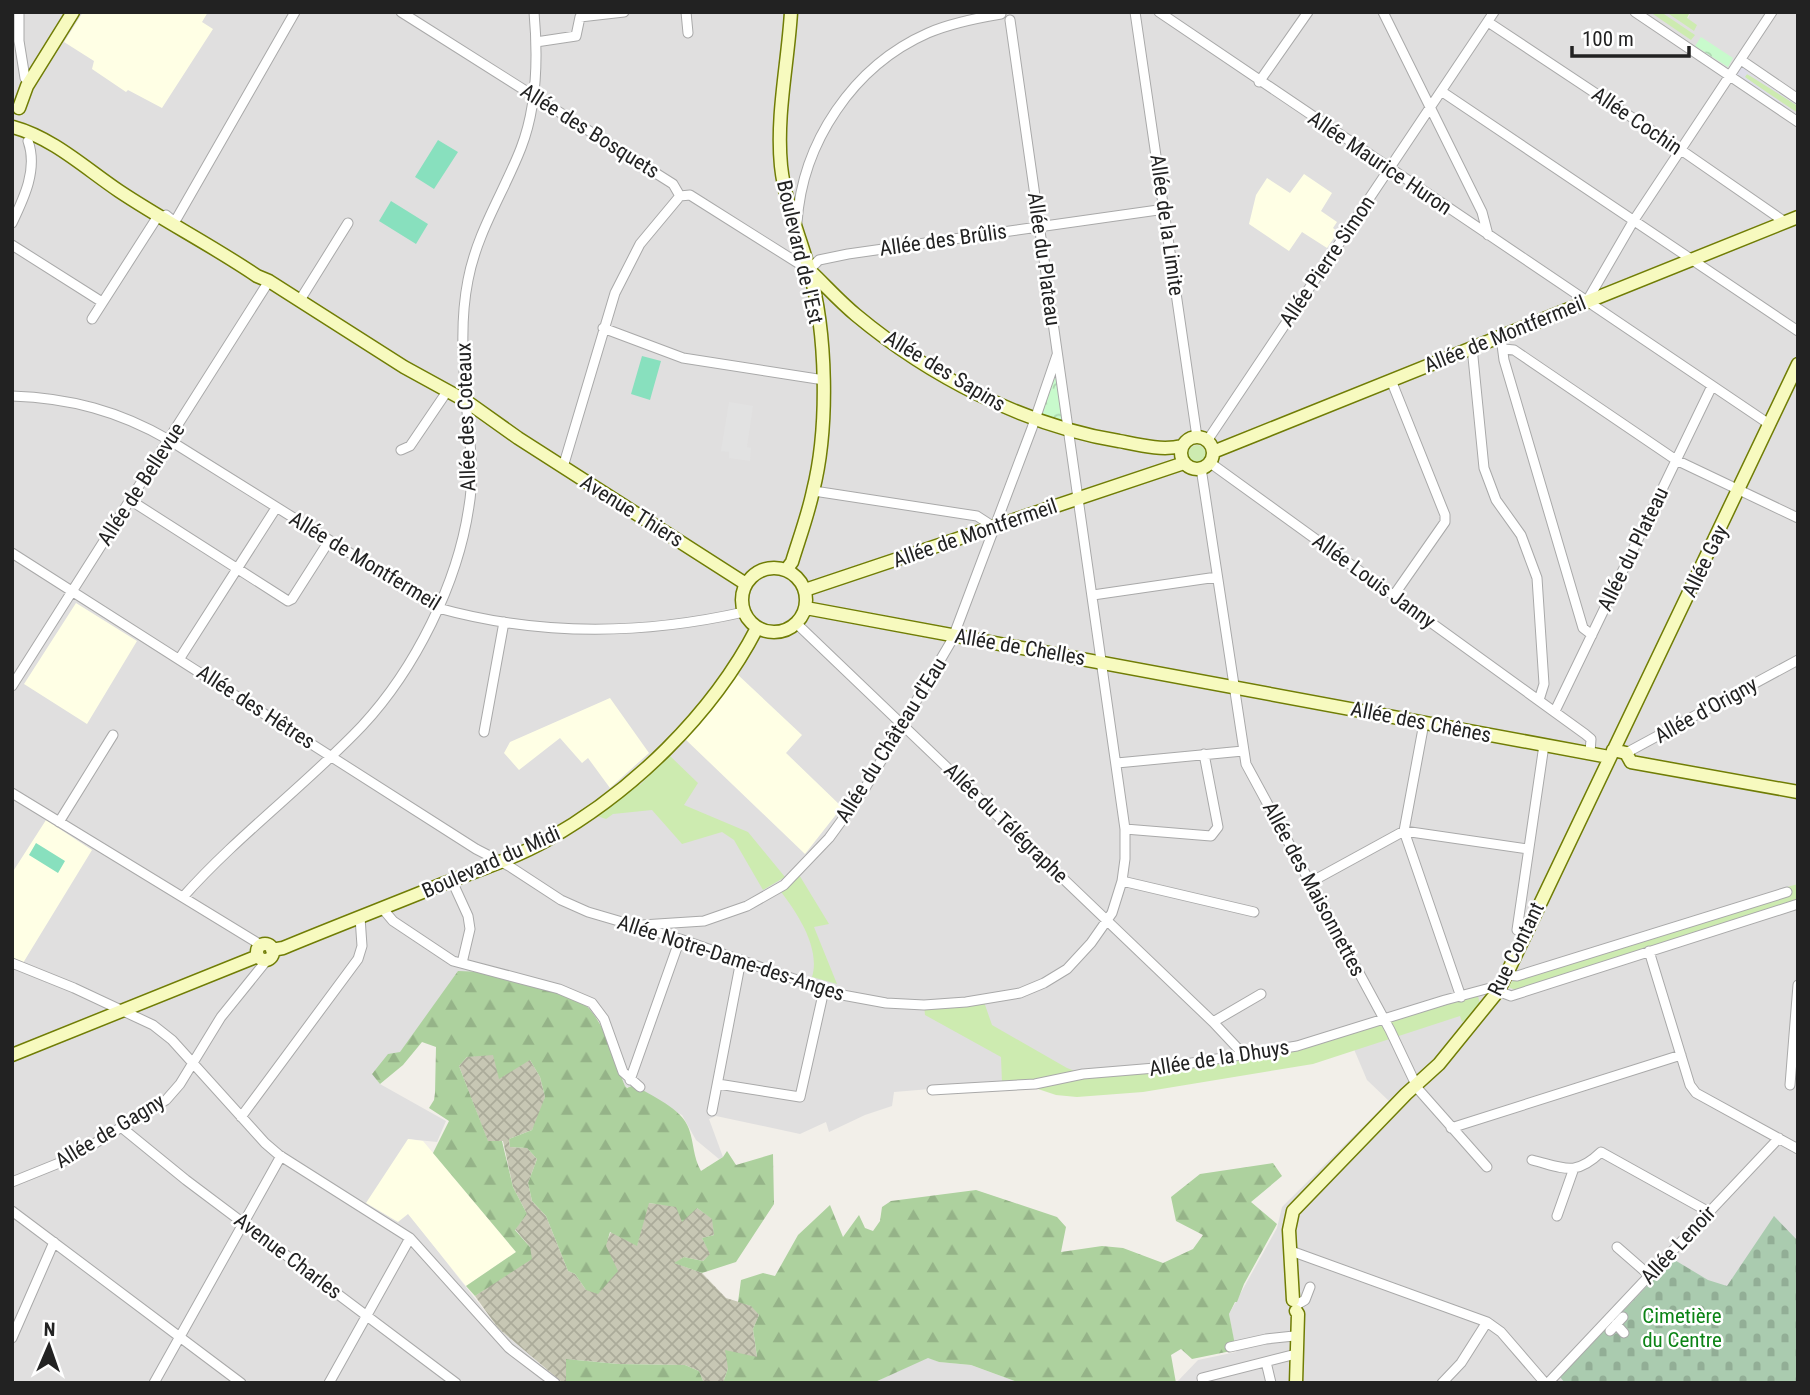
<svg xmlns="http://www.w3.org/2000/svg" width="1810" height="1395" font-family="'Roboto Condensed',sans-serif">
	<style>
		.residential { fill: #e0dfdf }
		.education { fill: #ffffe5 }
		.construction { fill: url(#construction-cross-hatch) }
		.grass { fill: #cdebb0 }
		.forest { fill: url(#forest-firs) }
		.cemetery { fill: url(#cemetery-stones) }
		.park { fill: url(#park-crowns) }
		.pitch { fill: #88e0be }
		.parking { fill: #e2e2e2 }
		.plaza { fill: #dddde8 }
		.lines { fill: none; stroke-linecap: round; stroke-linejoin: round }
		.street-casing { stroke: #a9a9a9; stroke-width: 11 }
		.secondary-casing { stroke: #707d05; stroke-width: 15 }
		.street { stroke: #fff; stroke-width: 9 }
		.secondary { stroke: #f7fabf; stroke-width: 12 }
		.labels { text-anchor: middle; stroke-width: 5; stroke-linejoin: round; paint-order: stroke }
		.street-label { font-size: 21px; fill: #222; stroke: #fff }
		.park-label { font-size: 21px; fill: #0c8416; stroke: #fff }
	</style>
	<defs>
		<pattern id="construction-cross-hatch" width="8" height="8" patternUnits="userSpaceOnUse" patternTransform="scale(1.75)"><rect width="8" height="8" fill="#c7c7b4"/><path d="M0 0l8 8M0 8l8-8" fill="none" stroke="#abab9a"/></pattern>
		<pattern id="forest-firs" width="22" height="20" patternUnits="userSpaceOnUse" patternTransform="scale(1.75)"><rect width="22" height="20" fill="#add19e"/><path d="M5 1l3.5 6h-7zM16 11l3.5 6h-7z" fill="#95b388"/></pattern>
		<pattern id="cemetery-stones" width="16" height="16" patternUnits="userSpaceOnUse" patternTransform="scale(1.75)"><rect width="16" height="16" fill="#aacbaf"/><path d="M2 7V4a2 2 0 0 1 4 0v3zM10 15v-3a2 2 0 0 1 4 0v3z" fill="#92ae96"/></pattern>
		<pattern id="park-crowns" width="20" height="18" patternUnits="userSpaceOnUse" patternTransform="scale(1.75)"><rect width="20" height="18" fill="#c8facc"/><path d="M2 6a3 3 0 1 1 6 0M12 15a3 3 0 1 1 6 0" fill="none" stroke="#acd6af"/></pattern>
	</defs>
	<rect width="100%" height="100%" fill="#f2efe9"/>
	<!-- residential -->
	<path class="residential" d="M12,12H1680L1688,18L1691,12H1798V1383H1176L1198,1360L1236,1352L1229,1314L1277,1228L1282,1207L1389,1101L1367,1080L1345,1028L1301,1042L1156,1065L1002,1083L894,1092L892,1106L865,1115L829,1132L826,1122L800,1134L716,1116L709,1119L723,1157L719,1159L696,1140L682,1115L625,1086L598,1018L458,972L400,1053L372,1073L380,1084L446,1121L437,1142L408,1139V1213L498,1328L562,1383H12Z
		M928,1357L939,1362L971,1365L1020,1383H873Z"/>
	<!-- education -->
	<path class="education" d="M83,12H208L202,22L213,29L162,108L128,90L126,92L92,69L94,61L64,42Z
		M1304,174L1332,193L1321,211L1337,222L1333,228L1338,232L1327,248L1302,232L1289,251L1249,224L1256,195L1267,178L1290,193Z
		M76,603L137,641L87,724L24,684Z
		M737,674L802,735L786,753L842,807L805,854L684,738Z
		M610,698L649,753L610,788L588,758L582,763L560,738L519,770L504,753L510,742Z
		M46,820L92,850L23,963L12,960V873Z
		M408,1139L423,1141L516,1252L466,1286L408,1214L398,1222L366,1203Z"/>
	<!-- construction -->
	<path class="construction" d="M493,1054L530,1060L540,1077L545,1097L542,1111L532,1130L509,1139L510,1147L527,1148L537,1159L528,1183L532,1201L546,1216L568,1271L575,1274L586,1290L611,1232L637,1245L648,1203L697,1208L713,1219L714,1235L702,1238L711,1254L703,1261L684,1257L675,1263L702,1273L726,1298L752,1306L759,1315L753,1329L757,1357L728,1368L723,1383H704L699,1371L685,1365L618,1364L567,1359L566,1383H563L498,1328L475,1296L498,1280L530,1247L515,1229L527,1214L513,1187L503,1141L488,1142L459,1066L467,1057Z"/>
	<!-- grass -->
	<path class="grass" d="M1650,12H1661L1695,35L1691,40Z
		M1666,12H1690L1687,18L1697,25L1694,31Z
		M1747,74L1798,106V113L1744,77Z
		M1188 454a9 9 0 1 1 18 0a9 9 0 1 1-18 0Z
		M669,755L698,783L684,805L748,832L785,877L763,890L734,840L722,832L682,844L652,810L613,814L606,819L591,814L636,778L640,785Z
		M798,873L829,924L814,927L837,984L812,977C821,947 796,911 778,888Z
		M1798,884V899L1516,990L1508,987L1517,976L1787,892V887Z
		M1477,992L1482,1012L1462,1022L1460,1016L1313,1064L1143,1092L1077,1097L1056,1095L1035,1088L1002,1083L1001,1057L925,1015L924,1005L983,999L992,1025L1067,1068L1083,1074L1297,1046Z"/>
	<!-- forest -->
	<path class="forest" d="M458,971C499,971 541,989 580,1001C604,1016 614,1060 625,1086L627,1088L634,1085C651,1096 682,1108 689,1129C694,1143 693,1157 701,1171L723,1157L727,1151L736,1165L773,1154L774,1204L736,1262L702,1273L674,1263L684,1257L703,1261L710,1254L702,1238L714,1235L712,1219L697,1208L682,1222L676,1207L649,1203L637,1246L610,1232L606,1246L618,1271L598,1294L586,1290L575,1274L568,1271L546,1216L532,1201L528,1183L537,1159L527,1148L510,1147L509,1139L532,1130L545,1097L540,1077L530,1060L499,1079L493,1055L467,1057L459,1066L488,1141H502L513,1187L527,1214L515,1230L530,1247L532,1259L475,1296L466,1286L516,1252L433,1153L449,1121L429,1108L434,1100L435,1093L436,1047L422,1042L403,1065L380,1084L372,1074L388,1054L400,1052Z
		M1273,1163L1282,1176L1251,1202L1277,1224L1244,1284L1237,1302H1235L1229,1314L1236,1350L1192,1359L1181,1349L1171,1355L1176,1383H1020L971,1365L939,1362L928,1358L873,1383H723L728,1368L725,1350L757,1357L753,1329L759,1315L751,1306L738,1302L741,1280L763,1273L775,1276L798,1235L830,1205L843,1237L859,1215L865,1228L873,1231L880,1221L882,1207L891,1201L976,1190L1057,1217L1066,1227L1061,1252L1102,1246L1123,1248L1163,1263L1193,1249L1203,1235L1176,1221L1171,1197L1200,1174Z
		M566,1359L618,1364L685,1365L699,1371L704,1383H566Z"/>
	<!-- cemetery -->
	<path class="cemetery" d="M1774,1216L1798,1241V1383H1565L1560,1377L1673,1259L1708,1280L1727,1286Z"/>
	<!-- park -->
	<path class="park" d="M1701,37L1733,58L1728,67L1695,46Z
		M1057,378L1063,420L1060,422L1041,415L1052,379Z"/>
	<!-- pitch -->
	<path class="pitch" d="M438,140L458,152L434,189L415,177Z
		M391,201L428,224L416,244L379,221Z
		M642,356L661,361L650,400L631,394Z
		M36,843L65,861L58,873L29,855Z"/>
	<!-- parking -->
	<path class="parking" d="M729,402L753,406L747,447L751,448L750,461L729,458V452L721,451Z
		M769,575L786,578L798,591L800,602L796,614L783,625L765,624L755,617L750,607L749,595L754,585Z"/>
	<!-- plaza -->
	<path class="plaza" d="M1740,66L1749,68L1748,73L1753,76L1791,100L1798,102V106L1755,78L1747,74L1745,77L1798,115L1792,111L1789,112L1787,108L1736,76Z"/>
	<g class="lines">
		<!-- street casing -->
		<g class="street-casing">
			<path id="street" d="M19,12V41L25,78
				M401,12L673,184L680,196
				M686,12L688,33
				M1135,12L1197,437
				M1159,12L1769,424
				M1383,12L1482,212L1488,235
				M1635,12L1798,122
				M1488,22L1681,150L1785,222
				M536,42L576,36L580,17L624,12
				M1741,60L1798,99
				M1259,82L1308,12
				M1441,91L1798,331
				M680,196L690,195L809,270L819,260L848,254L1165,209
				M166,215L172,220L177,218L295,12
				M12,223C24,198 38,169 28,141
				M797,223C802,143 853,66 928,33C951,23 977,18 1001,14
				M12,245L102,302
				M300,300L348,223
				M1587,301L1634,220L1772,12
				M92,319L158,216
				M603,328L683,358L824,380
				M1502,345L1504,360L1583,628L1592,635
				M1472,347L1484,468L1496,500L1521,535L1537,578L1544,684L1539,700
				M1504,349L1514,350L1676,460L1798,518
				M1391,380L1445,515V522L1394,595
				M12,396C70,398 119,411 169,440L438,608C539,636 642,635 744,612
				M1207,441L1494,12
				M401,450L410,446L448,390
				M1209,462L1585,734L1591,739L1590,753
				M563,467L615,293L640,244L680,196
				M1201,468L1246,764L1390,1030L1418,1089L1487,1167
				M814,491L977,516L994,527
				M130,500L288,601L292,599L329,541
				M12,553L476,849L509,866L561,900L588,912L680,939L837,994L886,1003L924,1005L966,1002L1020,993L1044,983L1067,969L1091,943L1112,913L1122,881L1125,859V829L1010,20
				M1093,595L1217,577
				M797,624L1213,1022L1244,1055
				M180,658L276,508
				M12,686L269,281
				M1555,711L1712,386
				M1424,723L1404,831L1461,997
				M484,732L504,622
				M1626,753L1798,660
				M1117,763L1243,751
				M12,793L261,945
				M59,822L113,735
				M1125,829L1211,836L1218,827L1204,754
				M452,881L468,916L470,929L462,963
				M1122,881L1254,912
				M1309,883L1404,831L1528,849
				M183,897C237,836 305,786 362,726C415,669 458,583 469,506C475,471 469,436 466,401C463,360 460,320 468,280C477,232 504,192 521,148C537,107 538,56 534,12
				M382,908L393,921L453,961L559,989L592,1003L604,1019L623,1072L640,1087
				M642,925L704,921L747,906L784,885L829,838L864,790L952,640L1032,428L1057,355
				M1517,930L1544,745
				M1649,951L1690,1085L1696,1093L1798,1149
				M12,963L74,988L153,1025L172,1040L265,1143L279,1155L410,1238L509,1348L555,1383
				M1507,975L1517,976L1787,892
				M1498,991L1511,996L1798,904
				M1213,1022L1261,994
				M630,1080L680,939
				M718,1084L800,1097L824,990
				M1790,1085L1798,985
				M932,1090L1035,1084L1083,1074L1167,1067L1297,1046L1445,1000L1490,988L1499,990
				M712,1111L741,960
				M241,1117L358,959L362,946L360,917
				M121,1127L186,1180L456,1383
				M1451,1128L1681,1055
				M1532,1160C1564,1168 1575,1177 1601,1152L1709,1212
				M12,1182L69,1159L166,1100L180,1084L221,1017L267,960
				M12,1211L241,1383
				M1557,1216L1574,1168
				M1617,1247L1649,1275
				M1291,1251L1487,1322L1501,1332L1545,1383
				M1298,1304L1305,1300L1310,1287
				M1616,1324L1624,1333
				M1610,1331L1623,1317
				M12,1338L54,1242
				M1230,1347L1266,1339L1294,1336
				M1266,1362L1271,1383
				M154,1383L281,1156
				M329,1383L410,1238
				M1203,1383L1202,1378L1296,1354
				M1442,1383L1461,1363L1487,1322
				M1548,1383L1779,1138"/>
		</g>
		<!-- secondary casing -->
		<g class="secondary-casing">
			<path id="secondary" d="M19,108L27,86L73,12
				M13,127C53,138 85,168 119,191C164,221 213,246 257,276L269,281L404,367L466,401L518,438L746,584
				M809,270C825,285 839,301 856,315C928,375 1025,426 1119,441C1139,445 1162,451 1182,446
				M1181 453a16 16 0 1 1 32 0a16 16 0 1 1-32 0Z
				M1213,452L1798,217
				M742 600a32 32 0 1 1 64 0a32 32 0 1 1-64 0Z
				M786,570L792,562C799,539 808,515 813,491C829,427 827,333 809,269C799,234 785,203 781,166C776,115 788,63 791,12
				M805,590L1184,463
				M806,608L1609,757
				M1613,750L1626,753L1631,762L1798,792
				M257 952a8 8 0 1 1 16 0a8 8 0 1 1-16 0Z
				M272,950L283,948C336,926 391,905 445,883C479,870 515,858 547,840C632,792 712,715 757,628
				M12,1055L258,956
				M1293,1300L1289,1230L1293,1211L1406,1094L1439,1064L1499,990L1798,364
				M1296,1383L1298,1314L1296,1311"/>
		</g>
		<!-- street -->
		<use href="#street" class="street"/>
		<!-- secondary -->
		<use href="#secondary" class="secondary"/>
	</g>
	<g class="labels">
		<!-- street labels -->
		<g class="street-label">
			<text transform="translate(1637 121) rotate(34)" y="7">Allée Cochin</text>
			<text transform="translate(590 131) rotate(32)" y="7">Allée des Bosquets</text>
			<text transform="translate(1380 163) rotate(34)" y="7">Allée Maurice Huron</text>
			<text transform="translate(1167 225) rotate(82)" y="7">Allée de la Limite</text>
			<text transform="translate(943 240) rotate(-8)" y="7">Allée des Brûlis</text>
			<text transform="translate(800 252) rotate(77)" y="7">Boulevard de l'Est</text>
			<text transform="translate(1044 259) rotate(82)" y="7">Allée du Plateau</text>
			<text transform="translate(1327 261) rotate(-56)" y="7">Allée Pierre Simon</text>
			<text transform="translate(1505 334) rotate(-22)" y="7">Allée de Montfermeil</text>
			<text transform="translate(945 371) rotate(31)" y="7">Allée des Sapins</text>
			<text transform="translate(466 417) rotate(-92)" y="7">Allée des Coteaux</text>
			<text transform="translate(141 484) rotate(-57)" y="7">Allée de Bellevue</text>
			<text transform="translate(632 511) rotate(32)" y="7">Avenue Thiers</text>
			<text transform="translate(975 533) rotate(-19)" y="7">Allée de Montfermeil</text>
			<text transform="translate(1633 549) rotate(-64)" y="7">Allée du Plateau</text>
			<text transform="translate(365 561) rotate(31)" y="7">Allée de Montfermeil</text>
			<text transform="translate(1705 561) rotate(-64)" y="7">Allée Gay</text>
			<text transform="translate(1374 581) rotate(36)" y="7">Allée Louis Janny</text>
			<text transform="translate(1020 647) rotate(10)" y="7">Allée de Chelles</text>
			<text transform="translate(256 707) rotate(33)" y="7">Allée des Hêtres</text>
			<text transform="translate(1706 710) rotate(-29)" y="7">Allée d'Origny</text>
			<text transform="translate(1421 722) rotate(11)" y="7">Allée des Chênes</text>
			<text transform="translate(891 740) rotate(-58)" y="7">Allée du Château d'Eau</text>
			<text transform="translate(1006 823) rotate(44)" y="7">Allée du Télégraphe</text>
			<text transform="translate(491 862) rotate(-24)" y="7">Boulevard du Midi</text>
			<text transform="translate(1314 889) rotate(62)" y="7">Allée des Maisonnettes</text>
			<text transform="translate(1516 949) rotate(-64)" y="7">Rue Contant</text>
			<text transform="translate(731 958) rotate(18)" y="7">Allée Notre-Dame-des-Anges</text>
			<text transform="translate(1219 1058) rotate(-9)" y="7">Allée de la Dhuys</text>
			<text transform="translate(110 1131) rotate(-31)" y="7">Allée de Gagny</text>
			<text transform="translate(1678 1245) rotate(-47)" y="7">Allée Lenoir</text>
			<text transform="translate(288 1256) rotate(37)" y="7">Avenue Charles</text>
		</g>
		<!-- park labels -->
		<g class="park-label">
			<text x="1682" y="1323">Cimetière<tspan x="1682" dy="24">du Centre</tspan></text>
		</g>
	</g>
	<!-- border -->
	<rect width="1810" height="1395" fill="none" stroke="#222222" stroke-width="28"/>
	<!-- north arrow -->
	<g transform="translate(49 1346) rotate(2)" stroke="#ffffff" stroke-width="5" paint-order="stroke">
	<path d="M0-5L12 26L0 18L-12 26Z" fill="#222222"/>
	<text y="-10" font-size="19" font-weight="bold" text-anchor="middle" fill="#222222">N</text>
	</g>
	<!-- scale -->
	<path d="M1572 46v10h117v-10" fill="none" stroke="#222222" stroke-width="3.5"/>
	<text x="1582" y="46" font-size="21" fill="#222222" stroke="#ffffff" stroke-width="5" paint-order="stroke">100 m</text>
</svg>
